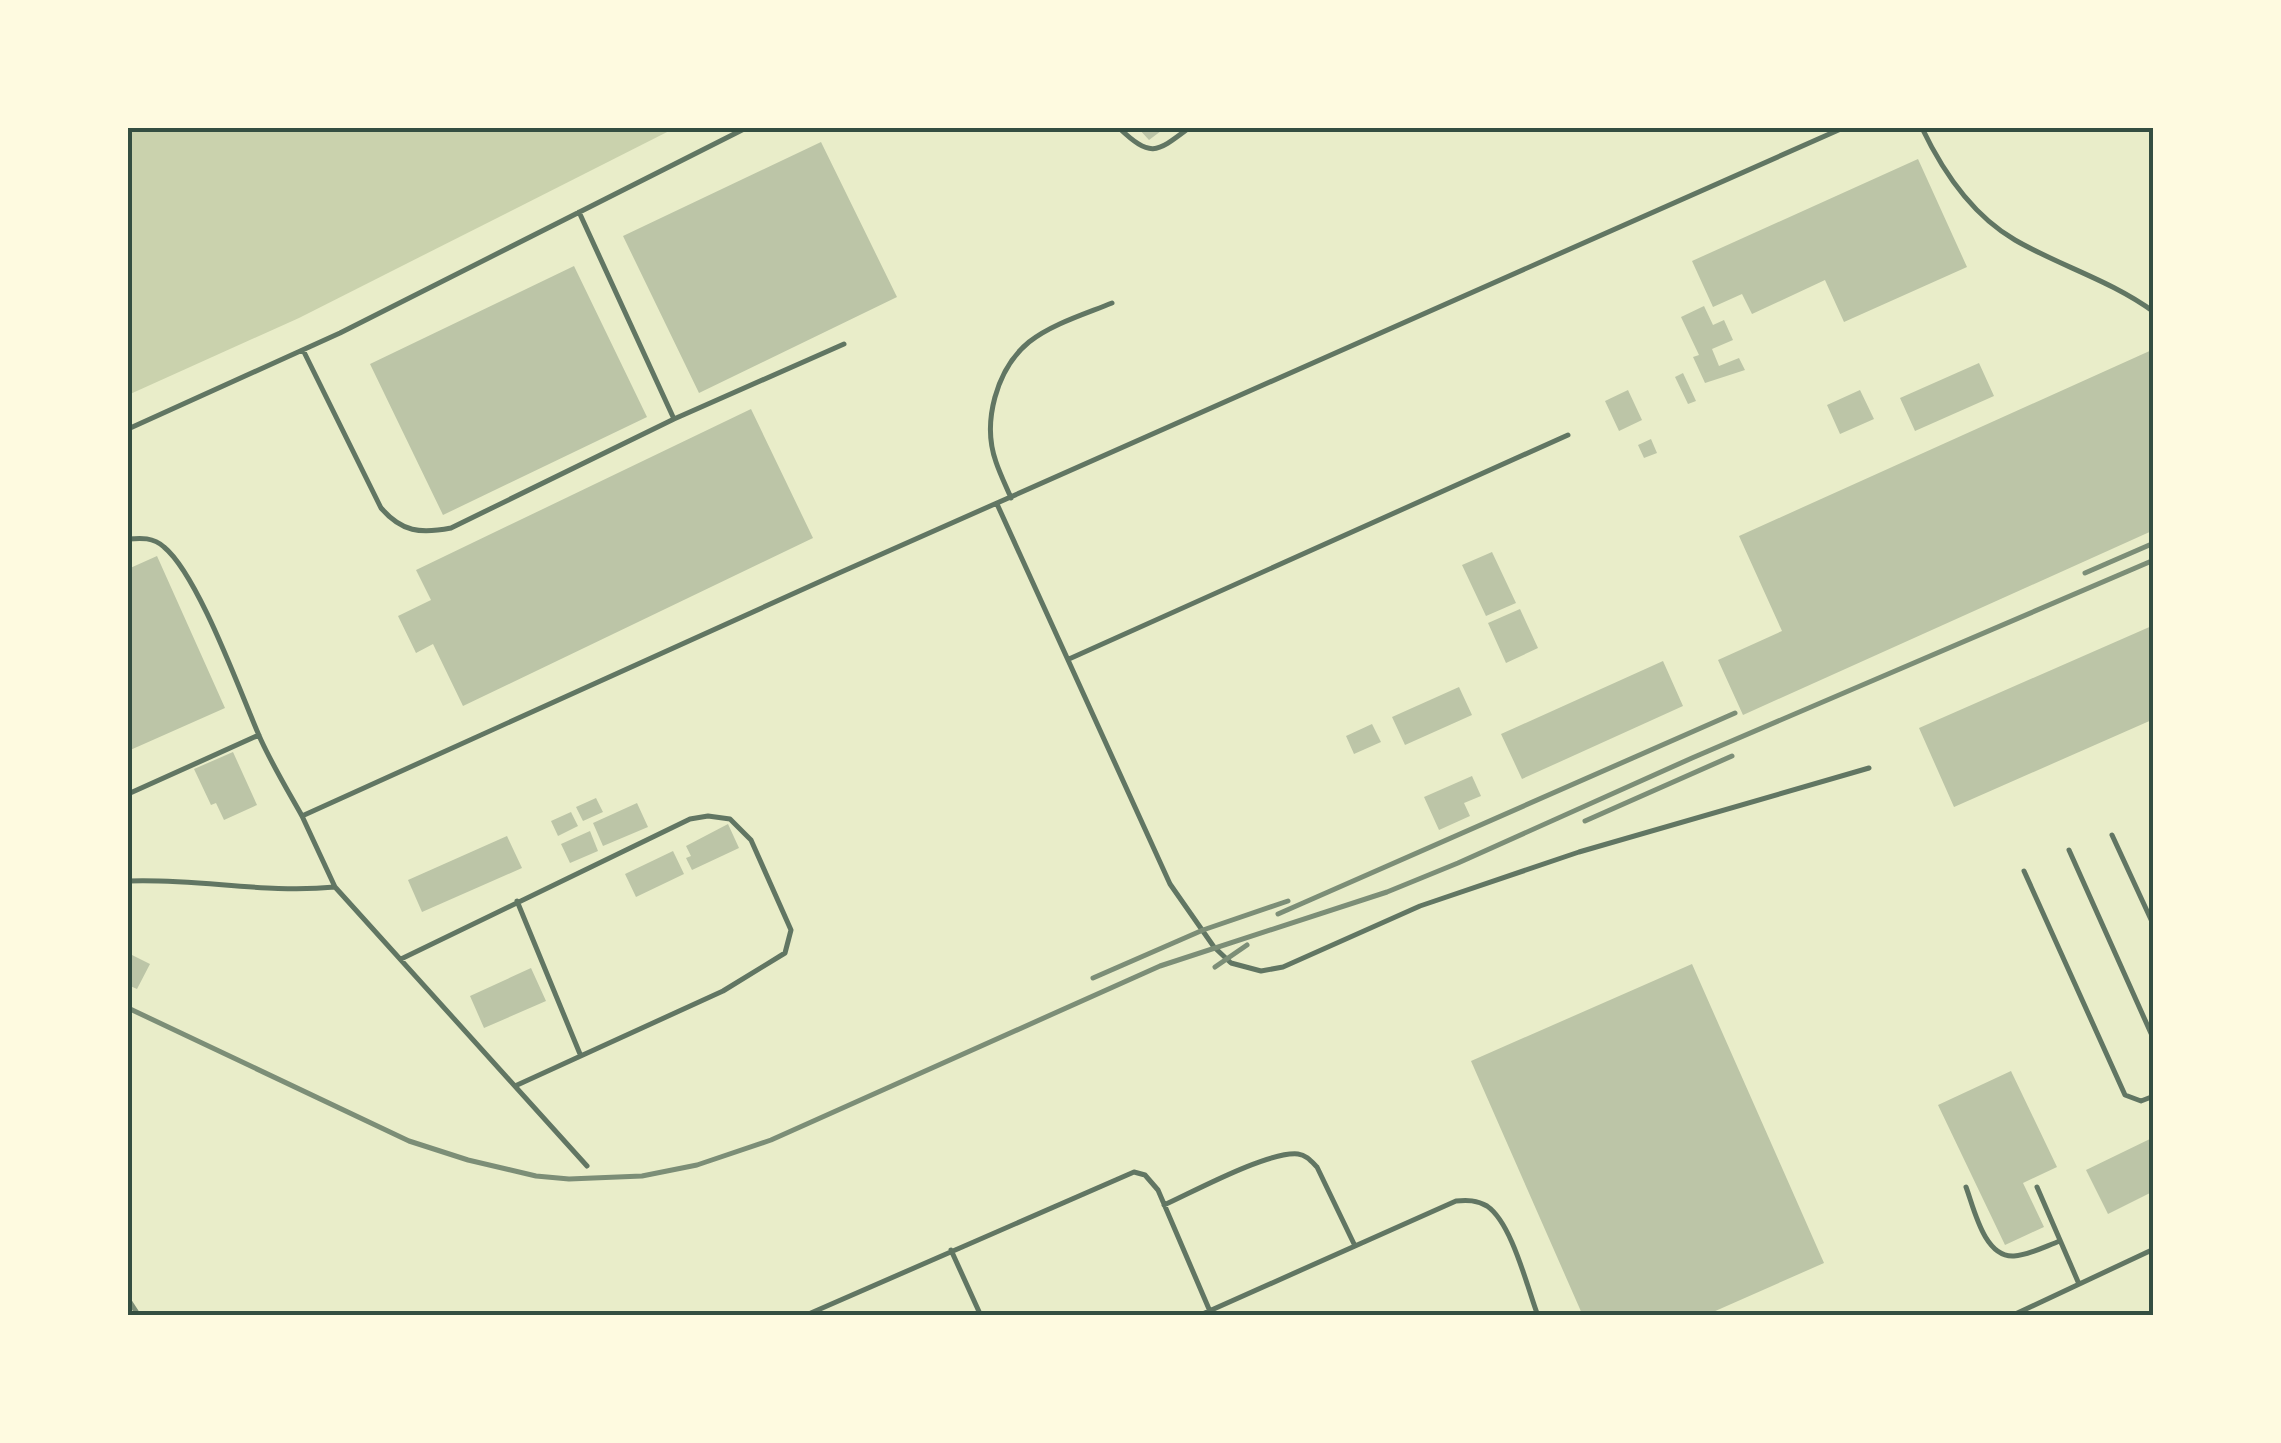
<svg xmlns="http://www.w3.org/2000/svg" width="2281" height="1443" font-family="Signika,sans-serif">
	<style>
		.green { fill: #cad2ad }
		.building { fill: #bcc5a7 }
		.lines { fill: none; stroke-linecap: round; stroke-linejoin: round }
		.service { stroke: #617663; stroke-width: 5 }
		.rail { stroke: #7c8e77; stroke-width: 5 }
		.neatline { fill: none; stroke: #344e41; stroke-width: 4 }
	</style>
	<rect width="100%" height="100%" fill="#e9edc9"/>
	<!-- green -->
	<path class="green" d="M128,128H675L299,318L128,395Z"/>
	<!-- building -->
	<path class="building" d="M1138,128H1165L1149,140Z
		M821,142L897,297L699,393L623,236Z
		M1918,159L1967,267L1844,322L1825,280L1752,314L1742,294L1713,307L1692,261Z
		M574,266L647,417L443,515L370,364Z
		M1704,306L1713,325L1724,320L1733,340L1712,349L1719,366L1739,358L1745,370L1705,383L1693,357L1699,355L1681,317Z
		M2154,349V530L1743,715L1718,660L1782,631L1739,536Z
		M1979,363L1994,396L1915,431L1900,398Z
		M1683,373L1696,401L1688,404L1675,377Z
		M1628,390L1642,420L1619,431L1605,401Z
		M1860,390L1874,419L1840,434L1827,405Z
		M751,409L813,538L463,706L433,644L416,653L398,616L431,600L416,570Z
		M1651,439L1657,453L1644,458L1638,445Z
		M1492,552L1516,603L1486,616L1462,565Z
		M157,556L225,708L128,751V569Z
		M1520,609L1538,648L1506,663L1488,623Z
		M2154,625V719L1954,807L1919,728Z
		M1663,661L1683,706L1522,779L1501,734Z
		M1459,687L1472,715L1405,745L1392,717Z
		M1372,724L1381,742L1354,754L1346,736Z
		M233,752L257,805L224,820L216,803L211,805L194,769Z
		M1472,776L1481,796L1464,803L1470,816L1439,830L1424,797Z
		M596,798L603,812L583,821L576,807Z
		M637,803L648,827L603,846L593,823Z
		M571,812L578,826L558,836L551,821Z
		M728,824L739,848L692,870L686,858L691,856L686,846Z
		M590,831L598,851L570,863L561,844Z
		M507,836L522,868L422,912L408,880Z
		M673,851L684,874L636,897L625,874Z
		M128,953L150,964L137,989L128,985Z
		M1692,964L1824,1263L1704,1316H1583L1471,1061Z
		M531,968L546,1001L484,1028L470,996Z
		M2011,1071L2057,1167L2023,1183L2044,1227L2005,1245L1938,1105Z
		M2152,1138L2154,1191L2108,1214L2086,1170Z"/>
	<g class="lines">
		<!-- service -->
		<path class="service" d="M1119,128C1151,158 1156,153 1189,128
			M1922,128C1943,172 1972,215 2015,240C2060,266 2110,280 2154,312
			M579,212L674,419
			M303,350L381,508C402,532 420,534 451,528L674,419L844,344
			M128,429L340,333L746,128
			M1011,498C1006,486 1000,474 996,462C982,423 996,369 1029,342C1052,324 1085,314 1112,303
			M997,504L1170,884L1214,947L1231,963L1261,971L1283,967L1420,906L1579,852L1869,768
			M128,539C141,538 153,537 164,547C199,576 241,695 261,740C273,766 288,791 302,816
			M1069,659L1568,435
			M128,794L259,735
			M2112,835L2154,926
			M2069,850L2154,1040
			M2024,871L2125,1095L2141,1101L2154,1096
			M128,881C198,878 265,894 335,887L302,816L839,573L1843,128
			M335,887L587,1166
			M517,901L580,1054
			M401,959L690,819L708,816L730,819L751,840L791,930L785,953L723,991L515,1086
			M1966,1187C1974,1208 1984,1258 2014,1256C2029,1255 2046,1246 2060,1241
			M2037,1187L2079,1284
			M1164,1205C1193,1192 1268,1151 1298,1154C1306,1155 1311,1161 1317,1167L1355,1246
			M951,1250L981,1316
			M804,1316L1134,1172L1145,1175L1158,1190L1212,1316
			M1198,1316L1456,1201C1467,1200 1477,1200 1487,1206C1512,1223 1527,1287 1538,1316
			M2011,1316L2154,1249"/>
		<!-- rail -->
		<path class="rail" d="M2085,573L2154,543
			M1585,821L1732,756
			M1278,914L1735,713
			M1215,967L1247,945
			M1093,978L1203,930L1288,901
			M128,1008L409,1141L468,1160L536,1176L569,1179L642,1176L697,1165L771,1140L1160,966L1387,892L1458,863L1692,758L2154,560
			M128,1299L139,1316"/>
	</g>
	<!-- border -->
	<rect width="2281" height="1443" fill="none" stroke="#fefae0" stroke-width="260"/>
	<rect x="130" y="130" width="2021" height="1183" class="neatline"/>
</svg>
